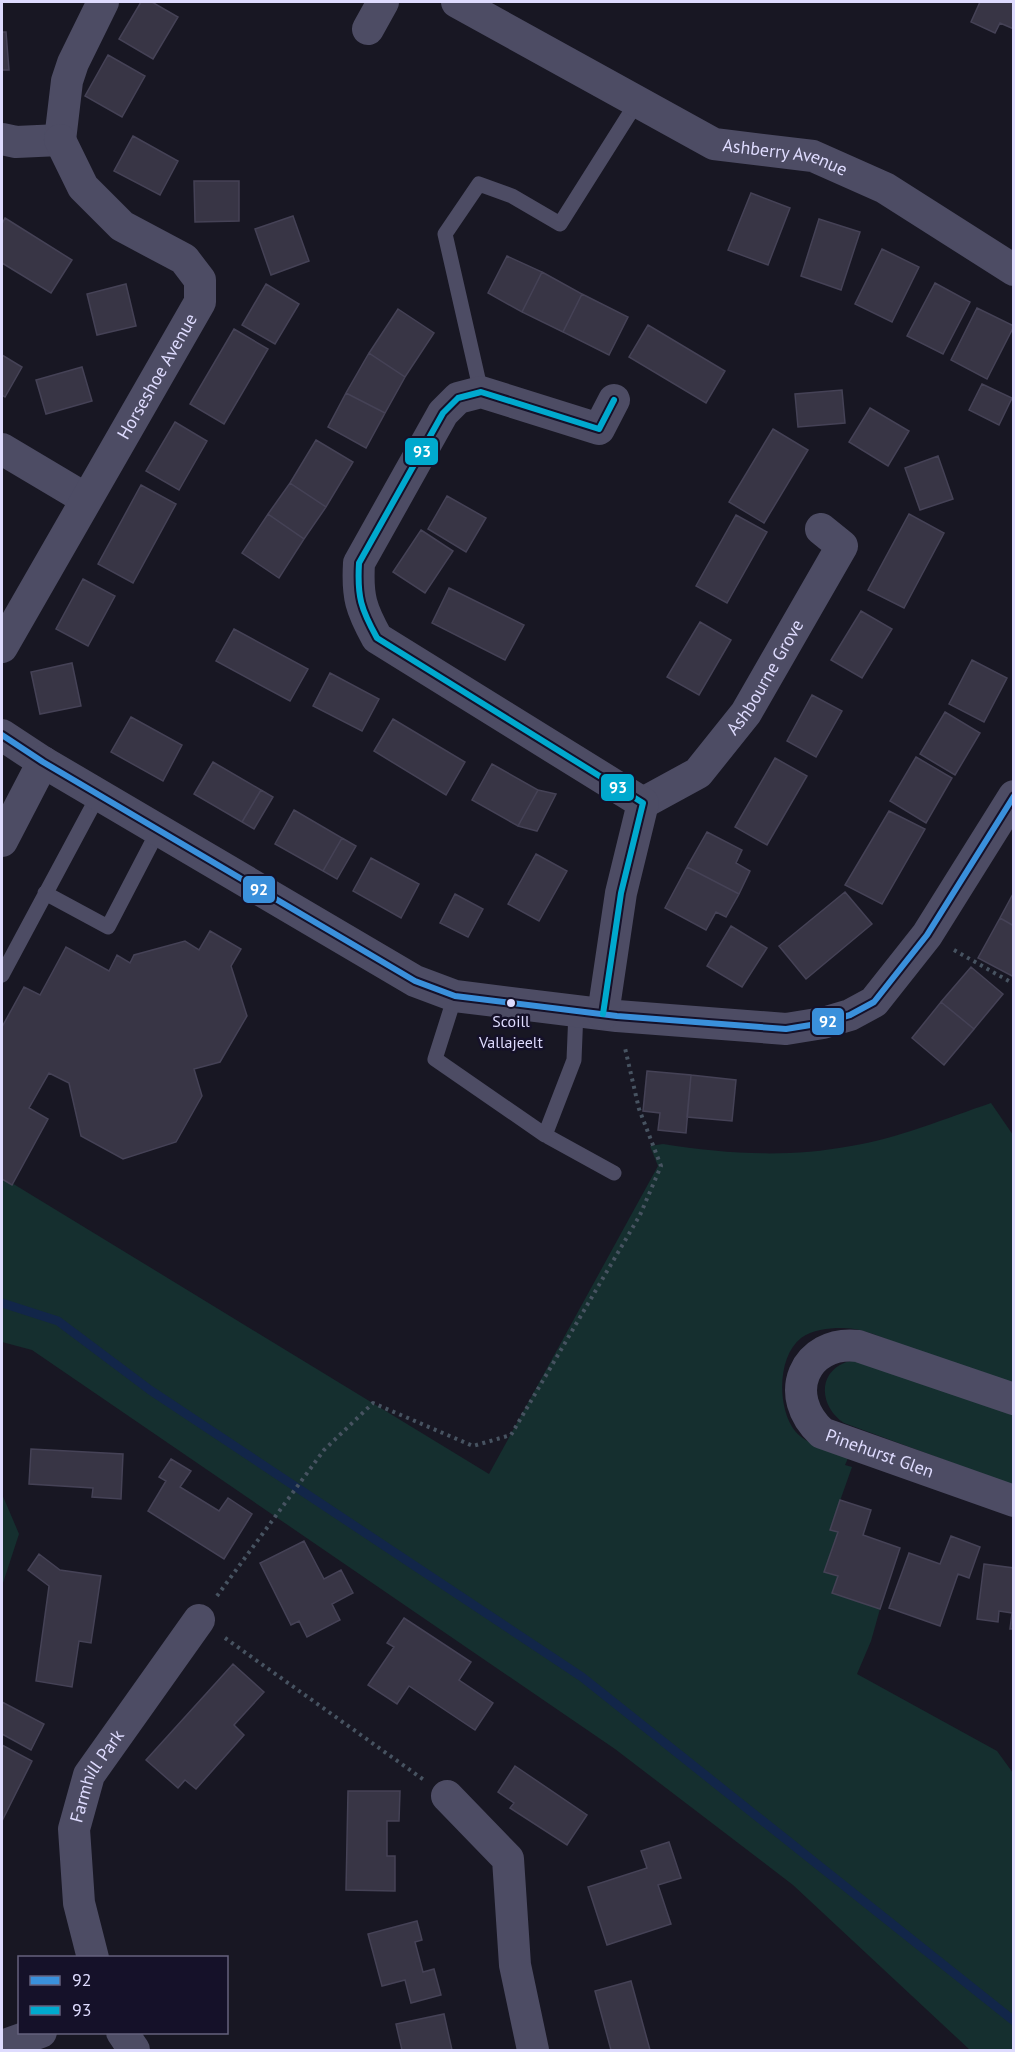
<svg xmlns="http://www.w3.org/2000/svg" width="1015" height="2052" font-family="'PT Sans',sans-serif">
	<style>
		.green { fill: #152f2f }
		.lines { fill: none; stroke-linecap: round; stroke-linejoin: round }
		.stream { stroke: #122649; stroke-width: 9 }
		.building { fill: #383545; stroke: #454256; stroke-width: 1.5 }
		.path { stroke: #475361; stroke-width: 4; stroke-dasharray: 3 4.5; stroke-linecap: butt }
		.lane { stroke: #4d4c64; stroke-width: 15 }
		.street { stroke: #4d4c64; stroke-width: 32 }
		.bus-1-casing { stroke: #151129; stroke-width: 10 }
		.bus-2-casing { stroke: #151129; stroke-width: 10 }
		.bus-1 { stroke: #3a90db; stroke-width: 6 }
		.bus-2 { stroke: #00a9ce; stroke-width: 6 }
		.bus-dot { fill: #dedbfe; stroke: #151129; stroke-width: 2 }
		.labels { text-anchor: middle; stroke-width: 5; stroke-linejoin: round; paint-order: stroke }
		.bus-label { font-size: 16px; fill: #dedbfe; stroke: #151129 }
		.street-label { font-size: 18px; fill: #dedbfe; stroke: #151129 }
		.line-badge { stroke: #151129; stroke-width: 2 }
		.badge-label { font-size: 16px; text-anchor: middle; font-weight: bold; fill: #fff }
	</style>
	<rect width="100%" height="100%" fill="#181723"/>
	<!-- green -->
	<path class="green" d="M991,1103L1013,1135V1386C976,1372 939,1359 902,1345C882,1338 862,1327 841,1328C828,1328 812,1330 801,1338C777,1357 777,1408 795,1431C806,1445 832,1450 849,1456L845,1465L852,1467L830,1529L838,1532L824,1572L838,1576L832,1593L880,1609L871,1641L857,1674L997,1751L1013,1773V2050H970L793,1885L615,1749L32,1350L2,1342V1177L489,1474L658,1166L650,1146L663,1144C727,1154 787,1158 851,1146C896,1139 947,1118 991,1103Z
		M863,1360L1013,1414V1485L844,1423C821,1408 816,1375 844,1363C850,1360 857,1361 863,1360Z
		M2,1494L19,1534L2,1586Z"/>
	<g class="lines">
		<!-- stream -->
		<path class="stream" d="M2,1303L58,1321L150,1390L582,1677L1014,2021"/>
	</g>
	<!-- building -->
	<path class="building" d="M141,2H152L178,17L153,59L119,39Z
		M980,2H1014V29L1000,23L995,33L971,22Z
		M2,32H6L9,70H2Z
		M108,55L145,76L122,117L85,96Z
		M133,136L178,161L160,195L114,171Z
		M194,181H239V221L195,222Z
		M751,193L790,208L768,265L728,250Z
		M293,216L309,261L271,275L255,229Z
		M5,218L72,260L51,293L2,263V224Z
		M819,219L860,232L841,290L801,276Z
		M882,249L919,267L892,322L855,304Z
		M507,256L542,272L522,312L488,293Z
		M542,272L582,294L563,332L522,312Z
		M935,283L970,302L943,354L907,336Z
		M126,284L136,326L97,335L87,294Z
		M266,284L299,304L275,344L242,325Z
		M582,294L628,317L609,355L563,332Z
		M977,308L1014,326L987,379L951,360Z
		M398,309L434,333L405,377L369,353Z
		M648,325L725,371L706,403L629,357Z
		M234,329L268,349L224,424L190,404Z
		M369,353L405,377L385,413L346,393Z
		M2,355L22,367L5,397L2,395Z
		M82,367L92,401L46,414L36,380Z
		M982,384L1012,398L999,425L969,410Z
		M842,390L845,423L798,427L795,394Z
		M346,393L385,413L366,448L328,427Z
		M870,408L909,431L888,466L849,442Z
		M175,422L207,441L179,490L146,471Z
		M773,429L808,450L764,523L729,502Z
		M316,440L353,462L326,507L290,483Z
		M938,456L953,499L920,510L905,468Z
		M290,483L326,507L304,539L268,514Z
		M141,485L176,504L133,583L98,564Z
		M447,496L486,518L466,552L428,529Z
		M268,514L304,539L279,578L242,553Z
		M909,514L944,533L904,608L868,590Z
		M736,515L767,532L727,603L696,586Z
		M421,530L453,551L425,593L393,572Z
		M83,579L115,596L88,646L56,629Z
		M449,588L524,625L505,660L432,623Z
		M861,611L892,629L862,678L831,660Z
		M700,622L731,640L699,695L667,677Z
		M234,629L308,669L290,701L216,661Z
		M972,660L1007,678L984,722L949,704Z
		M72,663L81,706L40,714L31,672Z
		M330,673L379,699L362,731L313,706Z
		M812,695L842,711L816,757L787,741Z
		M945,712L980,733L955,775L920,754Z
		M131,717L182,745L163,781L111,752Z
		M393,719L465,762L446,795L374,751Z
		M916,757L952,778L926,823L890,801Z
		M775,758L807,776L767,845L735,827Z
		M213,762L261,790L242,822L194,794Z
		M492,764L538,790L518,826L472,800Z
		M261,790L273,797L254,829L242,822Z
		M538,790L556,794L537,831L518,826Z
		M294,810L342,838L323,871L275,844Z
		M889,811L925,829L882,904L845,885Z
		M707,832L742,850L736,863L750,871L739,894L687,867Z
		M342,838L356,846L337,879L323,871Z
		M536,854L567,871L539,921L508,904Z
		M371,858L419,884L401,918L353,891Z
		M687,867L739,894L726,917L716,912L706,930L665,908Z
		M845,892L872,924L806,979L779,946Z
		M1014,892V926L1000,918Z
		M455,894L483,909L468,937L440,923Z
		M1000,918L1014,926V977L978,958Z
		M731,926L767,948L742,987L707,966Z
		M210,931L241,949L231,966L247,1016L220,1062L194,1069L202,1096L176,1142L123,1159L81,1136L69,1083L49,1073L29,1108L48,1119L12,1185L2,1179V1027L24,987L40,995L66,947L109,971L117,955L130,963L134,955L185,941L199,950Z
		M971,967L1003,994L974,1029L941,1002Z
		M941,1002L974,1029L944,1065L912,1038Z
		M647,1071L691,1075L686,1133L658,1130L660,1113L643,1111Z
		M691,1075L736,1080L732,1121L687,1117Z
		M31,1449L123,1454L121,1499L92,1497L93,1488L29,1484Z
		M171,1459L191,1471L180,1487L219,1511L228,1498L252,1514L224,1559L148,1511L166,1481L159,1477Z
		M840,1500L871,1510L863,1535L900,1548L880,1609L832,1593L838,1576L824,1572L838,1532L830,1530Z
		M951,1536L980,1547L969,1578L958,1574L940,1626L889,1608L909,1553L940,1564Z
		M304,1541L324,1579L341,1570L353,1593L332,1604L340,1620L307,1637L299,1621L291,1625L260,1563Z
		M39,1554L60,1570L101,1576L91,1643L79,1641L72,1687L36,1681L49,1586L28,1570Z
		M984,1564L1014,1568V1629H1010L1012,1613L999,1611L998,1622L977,1619Z
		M404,1618L471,1662L459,1680L493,1703L475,1730L409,1686L397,1704L368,1685L394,1647L387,1643Z
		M233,1664L264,1692L234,1725L244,1735L196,1789L185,1780L178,1788L146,1760Z
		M2,1702L44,1724L31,1750L2,1734Z
		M2,1745L32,1761L2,1821Z
		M515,1766L587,1815L567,1845L510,1808L514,1803L498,1792Z
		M348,1791H400L399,1821H387V1856H395V1891L346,1890Z
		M669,1842L681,1878L658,1885L671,1924L607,1945L588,1887L647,1868L641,1851Z
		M417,1921L422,1940L415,1942L423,1972L434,1969L441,1995L411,2003L405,1980L382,1986L368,1934Z
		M631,1981L650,2050H611L595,1991Z
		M444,2014L452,2050H402L396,2024Z"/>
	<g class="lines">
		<!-- path -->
		<path class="path" d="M954,950L1014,984
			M217,1596L324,1450L373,1403L473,1446L511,1435L640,1215L661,1166L639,1109L625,1048
			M225,1638L424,1780"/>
		<!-- lane -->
		<path class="lane" d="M481,392L445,234L479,184L512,196L560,224L637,102
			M45,893L108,927L159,829
			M2,975L99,794
			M455,996L435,1059L545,1135L574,1060L576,1011
			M545,1135L614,1173"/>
		<!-- street -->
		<g class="street">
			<path id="s1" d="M457,2L714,144L813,156L885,188L1014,270"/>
			<path d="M368,29L383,2"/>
			<path d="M2,139L16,142L60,140"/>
			<path d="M60,140L67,81L73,63L103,2"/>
			<path d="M2,449L86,499"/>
			<path id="s2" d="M2,647L200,302V280L184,259L122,226L83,187L60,140"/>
			<path d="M2,735L43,762L415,981L455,996L617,1016L786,1029L823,1023L850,1015L874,1002L927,935L1014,796"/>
			<path id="s3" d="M643,803L698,773L746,713L842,546L821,529"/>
			<path d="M2,841L43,762"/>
			<path d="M603,1014L621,893L643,803L377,638C361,609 357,597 359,563L443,413L458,398L481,392L599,429L614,400"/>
			<path id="s4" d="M1014,1399L858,1346C804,1340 781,1396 822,1433L1014,1501"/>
			<path d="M447,1796L508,1859L515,1965L533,2050"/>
			<path id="s5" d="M93,1958L79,1903L74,1829L89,1775L199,1620"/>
			<path d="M122,2032L134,2050"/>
			<path d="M2,2046L41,2032"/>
		</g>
		<!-- bus-1 casing -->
		<g class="bus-1-casing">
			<path id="bus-1" d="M2,735L43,762L415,981L455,996L617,1016L786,1029L823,1023L850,1015L874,1002L927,935L1014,796"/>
		</g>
		<!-- bus-2 casing -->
		<g class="bus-2-casing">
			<path id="bus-2" d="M603,1014L621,893L643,803L377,638C361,609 357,597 359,563L443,413L458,398L481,392L599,429L614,400"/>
		</g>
		<!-- bus-1 -->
		<use href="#bus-1" class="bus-1"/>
		<!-- bus-2 -->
		<use href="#bus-2" class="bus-2"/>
	</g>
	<!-- markers -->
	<circle class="bus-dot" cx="511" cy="1003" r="5"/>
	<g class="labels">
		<!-- bus labels -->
		<g class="bus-label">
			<text x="511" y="1027">Scoill<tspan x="511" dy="21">Vallajeelt</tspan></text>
		</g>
		<!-- street labels -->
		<g class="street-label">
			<text dy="6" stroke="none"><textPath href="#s1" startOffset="366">Ashberry Avenue</textPath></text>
			<text dy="6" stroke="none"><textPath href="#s2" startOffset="312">Horseshoe Avenue</textPath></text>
			<text dy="6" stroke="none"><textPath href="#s3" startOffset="180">Ashbourne Grove</textPath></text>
			<text dy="6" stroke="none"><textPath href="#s4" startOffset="357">Pinehurst Glen</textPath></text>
			<text dy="6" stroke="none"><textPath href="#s5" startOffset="189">Farmhill Park</textPath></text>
		</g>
	</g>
	<g class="line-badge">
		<rect x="404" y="437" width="35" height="29" rx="6" fill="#00a9ce"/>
		<rect x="600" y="773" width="35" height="29" rx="6" fill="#00a9ce"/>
		<rect x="242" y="875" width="34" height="29" rx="6" fill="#3a90db"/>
		<rect x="811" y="1007" width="34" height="29" rx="6" fill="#3a90db"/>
	</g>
	<g class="badge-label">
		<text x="422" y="457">93</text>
		<text x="618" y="793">93</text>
		<text x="259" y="895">92</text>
		<text x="828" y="1027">92</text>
	</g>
	<!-- border -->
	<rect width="1015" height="2052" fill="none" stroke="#dedbfe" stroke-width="6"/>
	<!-- legend -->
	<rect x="18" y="1956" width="210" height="78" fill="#151129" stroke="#65627e" stroke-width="1.5"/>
	<rect x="30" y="1976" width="30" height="9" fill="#3a90db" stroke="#65627e" stroke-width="1.5"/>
	<text x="72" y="1986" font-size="18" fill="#dedbfe">92</text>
	<rect x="30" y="2006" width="30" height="9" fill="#00a9ce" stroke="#65627e" stroke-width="1.5"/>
	<text x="72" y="2016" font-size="18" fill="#dedbfe">93</text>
</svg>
